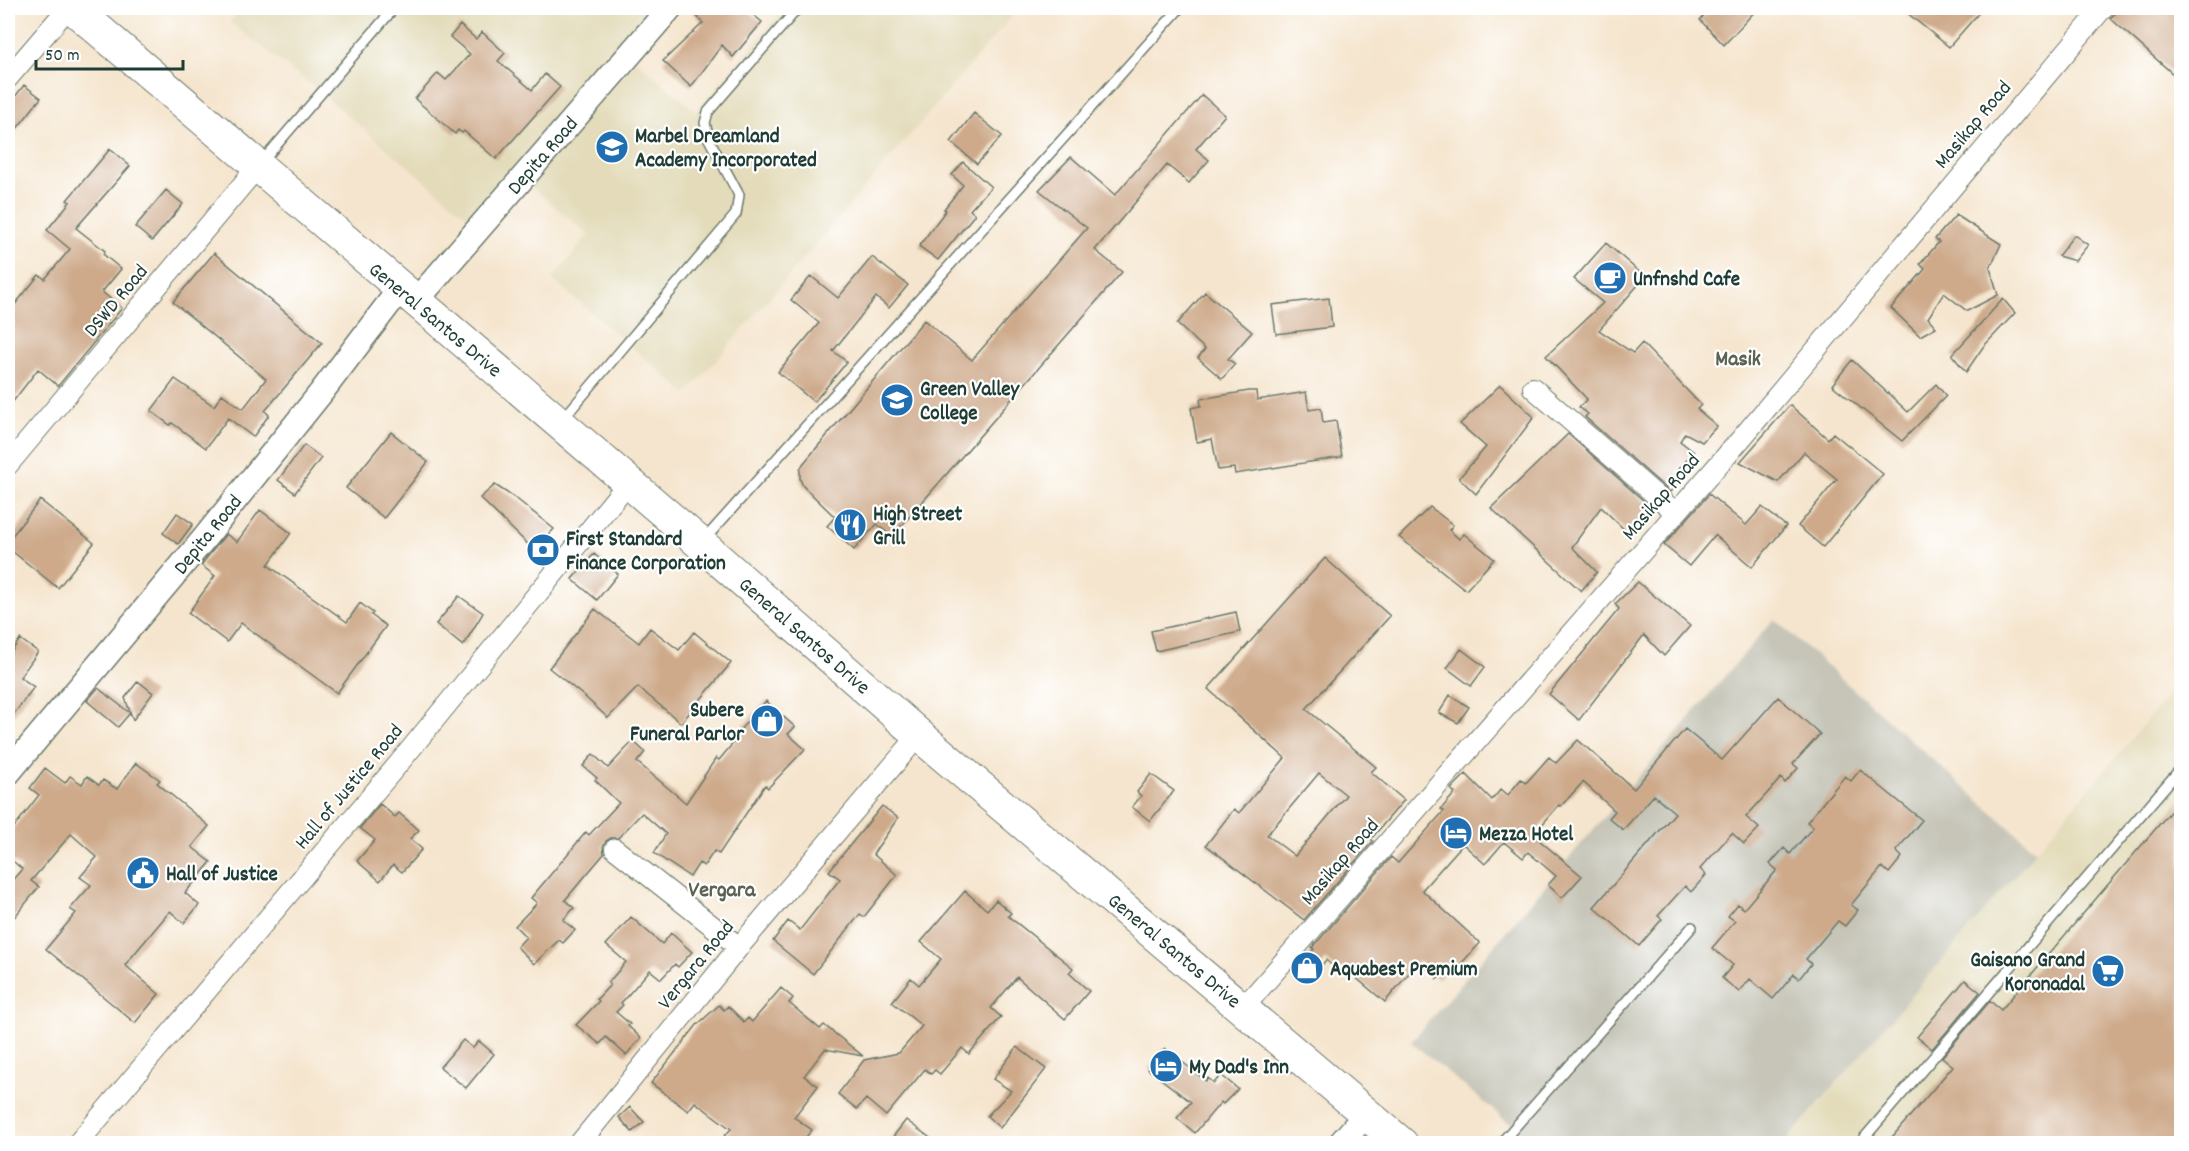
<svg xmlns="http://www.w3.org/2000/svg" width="2189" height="1151" font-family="Dekko,sans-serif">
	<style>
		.built { fill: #e3dbba }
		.industrial { fill: #c6c5b8 }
		.building { fill: #ceaa8b; fill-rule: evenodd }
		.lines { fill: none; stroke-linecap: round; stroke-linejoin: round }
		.service-casing { stroke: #6a786a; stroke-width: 12 }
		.minor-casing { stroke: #6a786a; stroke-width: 22 }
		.tertiary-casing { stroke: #6a786a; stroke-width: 27 }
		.trunk-casing { stroke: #6a786a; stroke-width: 34 }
		.service { stroke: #fff; stroke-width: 9 }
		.minor { stroke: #fff; stroke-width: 20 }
		.tertiary { stroke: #fff; stroke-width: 24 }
		.trunk { stroke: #fff; stroke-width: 32 }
		.labels { text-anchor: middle; stroke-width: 4.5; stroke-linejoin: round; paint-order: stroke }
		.street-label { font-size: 21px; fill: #1f3d34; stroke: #fff }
		.poi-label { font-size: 21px; font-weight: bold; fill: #1f3d34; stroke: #fff; text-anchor: start }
		.neighbourhood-label { font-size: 22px; font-weight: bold; fill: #5c6352; stroke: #fff }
	</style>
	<rect width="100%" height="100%" fill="#fff"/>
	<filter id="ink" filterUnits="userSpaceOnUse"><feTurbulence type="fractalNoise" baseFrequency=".0167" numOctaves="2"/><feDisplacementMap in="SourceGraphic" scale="12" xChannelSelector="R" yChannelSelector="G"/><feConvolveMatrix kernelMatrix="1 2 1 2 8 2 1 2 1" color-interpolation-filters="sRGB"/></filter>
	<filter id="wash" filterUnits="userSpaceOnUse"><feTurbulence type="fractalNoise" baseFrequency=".008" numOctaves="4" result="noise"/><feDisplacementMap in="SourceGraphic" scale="24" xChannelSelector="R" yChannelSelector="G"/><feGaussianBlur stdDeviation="1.35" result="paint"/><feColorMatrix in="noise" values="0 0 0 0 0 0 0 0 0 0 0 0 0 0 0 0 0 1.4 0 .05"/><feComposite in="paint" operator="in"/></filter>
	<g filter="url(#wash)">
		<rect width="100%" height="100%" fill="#f5e5ce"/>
		<!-- built -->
		<path class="built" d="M243,8H660L474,222L321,93L230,22Z
			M785,8H1019L687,394L552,279L589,235L528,184L635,60L696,111Z
			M2181,680V1143L1785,1144L2036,851Z"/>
		<!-- industrial -->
		<path class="industrial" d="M1774,619L2036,851L1785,1143H1533L1411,1042Z"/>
		<g id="blocks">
			<!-- building -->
			<path class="building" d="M689,8H745L762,22L733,57L722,45L691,87L663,61L703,23Z
				M1710,8H1758L1724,45L1700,20Z
				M1901,8H1983L1949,47Z
				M2122,8H2181V81L2110,18Z
				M460,25L476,39L482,32L505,53L498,61L532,90L545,74L560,87L496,159L464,131L462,133L458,130L455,134L415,99L438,73L446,80L470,54L450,37Z
				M24,85L41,98L8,140V106Z
				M1202,95L1225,115L1196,149L1209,160L1189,183L1167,165L1095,250L1122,272L892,537L877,524L854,550L827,526L835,517L803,486L800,479V470L803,464L924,320L972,360L1087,228L1039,190L1071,157L1115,195Z
				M974,113L1002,136L977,164L951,142Z
				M110,149L130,166L76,228L105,251L103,254L121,269L102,292L122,308L58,386L38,369L8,408V313L39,275L45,279L70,249L47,230L70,202L67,200Z
				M963,162L991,187L970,210L975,214L938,260L919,246L946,210L944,209L963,185L952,175Z
				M166,190L183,204L152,241L135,227Z
				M1956,215L2001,244L1990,268L1998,295L1967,311L1944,293L1928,318L1936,327L1920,336L1891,308L1925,269L1920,264L1939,242L1935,239Z
				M2074,235L2088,245L2075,261L2058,256Z
				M1606,243L1645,277L1599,330L1633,353L1642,343L1701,405L1697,409L1717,426L1702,442L1685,433L1680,441L1694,452L1676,472L1683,478L1670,492L1585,417L1588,414L1579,407L1587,399L1546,356L1603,303L1574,279Z
				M214,253L322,343L265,411L269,415L253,437L228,418L206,448L172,423L170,425L151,411L175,379L214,406L222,394L243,409L266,379L173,302Z
				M872,257L908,285L889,308L876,297L833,351L847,362L814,402L778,372L819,323L791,300L811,276L838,298Z
				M1205,292L1252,332L1228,359L1235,364L1222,379L1198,358L1205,349L1177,324Z
				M1329,298L1332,327L1276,334L1272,305Z
				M2003,299L2015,313L1983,347L1966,372L1952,355Z
				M1852,360L1908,412L1936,384L1946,396L1902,441L1832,385Z
				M1500,385L1534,417L1476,494L1459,478L1486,447L1460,424Z
				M1249,391H1256L1257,400L1306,392L1309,410L1321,408L1323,423L1336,421L1342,457L1235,474L1234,468L1218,470L1212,439L1197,442L1191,408L1201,406L1200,399Z
				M1790,405L1828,439L1833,433L1883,474L1823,547L1798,526L1837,479L1804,452L1778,482L1740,462Z
				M391,432L428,462L384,518L346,488Z
				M1568,434L1653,509L1629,534L1601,507L1572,547L1597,572L1581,591L1491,508Z
				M304,445L321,458L295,493L278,480Z
				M495,485L518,500L554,529L534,550L480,498Z
				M1709,494L1746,525L1762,507L1786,526L1752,567L1715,535L1689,566L1664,545Z
				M40,500L94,543L58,588L8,548V541Z
				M1430,507L1453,525L1449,530L1459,539L1464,534L1494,559L1466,590L1399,537Z
				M260,510L291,533L268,565L347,622L360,603L373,613L371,615L386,626L337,693L241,623L227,642L188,613L215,576L201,565L226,534L237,542Z
				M177,513L193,524L178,544L163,533Z
				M594,554L618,574L597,600L572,579Z
				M1325,558L1390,616L1306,709L1376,767L1371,772L1404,800L1371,839L1373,841L1304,920L1206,845L1234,809L1239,813L1285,758L1208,689ZM1319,773L1346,795L1295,856L1267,835Z
				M1638,582L1690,626L1664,656L1644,635L1579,720L1549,694L1619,609L1615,604Z
				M459,596L483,613L463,646L436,624Z
				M595,609L639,643L650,628L679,650L694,632L731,663L681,723L638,687L608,718L585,697L549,668Z
				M1236,612L1240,632L1156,651L1151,631Z
				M20,639L38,652L20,677L34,687L8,722V657Z
				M1461,649L1485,667L1471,686L1447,668Z
				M138,681L153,693L133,720L125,698Z
				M98,688L130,713L118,727L87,701Z
				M1450,695L1469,707L1458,723L1439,713Z
				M1778,697L1820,734L1793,764L1798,768L1785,783L1781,778L1746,817L1759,828L1744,844L1732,833L1700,869L1706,875L1691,892L1685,886L1658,916L1662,919L1639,946L1594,907L1675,813L1654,795L1623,830L1609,818L1615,811L1583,782L1561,806L1559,805L1533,835L1582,876L1562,898L1548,885L1556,876L1528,852L1523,858L1504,842L1485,864L1463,844L1422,890L1480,943L1459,966L1455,962L1438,979L1419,961L1385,1002L1343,967L1339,972L1326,960L1311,978L1298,967L1314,949L1312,948L1391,857L1398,863L1444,811L1441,809L1455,793L1451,789L1466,774L1492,800L1501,789L1508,795L1521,779L1526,783L1549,757L1556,763L1578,740L1634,789L1685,729L1722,760Z
				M766,701L795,727L788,734L805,749L768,788L765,785L719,854L714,851L704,866L699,863L690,877L654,853L666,834L642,813L618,838H611L606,841L603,847L604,854L565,900L574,908L563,920L575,930L563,943L559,940L534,964L517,947L526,937L515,926L537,903L531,898L586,832L589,835L619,803L595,780L597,778L583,766L593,754L608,768L633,741L645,752L637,762L686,803L716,758L719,760L740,735L737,733Z
				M136,763L160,780L157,783L209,826L192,847L211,862L185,893L199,905L184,923L170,911L125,965L159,994L135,1023L46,949L76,913L70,909L91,885L80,877L97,857L71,834L31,881L39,887L8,925V885L22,869L8,857V835L39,795L30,788L45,768L65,783L70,776L82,784L87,776L99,785L103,780L117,789Z
				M1860,770L1922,820L1896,851L1902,857L1889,873L1882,867L1851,905L1858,910L1845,926L1838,921L1806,959L1811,964L1799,979L1794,974L1773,999L1750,979L1739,992L1722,978L1733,965L1712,948L1735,921L1728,916L1738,904L1744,909L1777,870L1770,864L1784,848L1790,854L1813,827L1807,822L1845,776L1851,781Z
				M1151,774L1174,791L1150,821L1132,807L1141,796L1137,792Z
				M2181,799V1143H1887L1953,1066L1942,1057L1990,1001L2001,1010Z
				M380,804L395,817L399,813L419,830L410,839L422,849L402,872L393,865L380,881L357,861L375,840L360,828Z
				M882,806L898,818L873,854L897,875L864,917L860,914L813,974L773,941L788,921L800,930L840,879L829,871Z
				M965,891L987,910L996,900L1011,913L1008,916L1073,968L1069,973L1089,991L1065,1019L1017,977L991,1008L1001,1017L969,1054L962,1048L940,1074L935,1070L931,1074L925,1069L886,1116L866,1099L857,1109L838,1094L864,1060L899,1053L922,1026L892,1002L911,978L919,985L941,959L921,942Z
				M631,917L662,944L671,933L692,952L678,967L675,964L661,979L650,970L621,1003L623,1005L616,1012L630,1024L628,1026L641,1038L626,1055L606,1037L600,1044L576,1025L599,1001L597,999L610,985L608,983L626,962L606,945Z
				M1965,980L1980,992L1932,1049L1917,1037Z
				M781,988L793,998L789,1003L820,1029L824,1025L863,1056L825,1049L804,1076L818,1086L794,1117L812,1130L801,1143H718L731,1129L695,1102L688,1111L651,1083L697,1025L719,1005L724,1010L728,1006L744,1022L748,1018L752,1022Z
				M463,1040L473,1048L479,1041L494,1054L466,1088L440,1067Z
				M1017,1047L1046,1069L1000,1128L987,1116L1011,1091L993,1079Z
				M1165,1048L1206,1081L1208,1078L1214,1083L1221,1075L1238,1089L1223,1104L1221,1102L1195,1133L1177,1118L1191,1102L1148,1069Z
				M630,1107L644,1122L632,1132L619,1117Z
				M906,1120L937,1143H888Z"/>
		</g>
	</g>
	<g filter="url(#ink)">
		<use href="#blocks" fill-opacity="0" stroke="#6a786a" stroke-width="1.5"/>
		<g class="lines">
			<!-- service casing -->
			<g class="service-casing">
				<path id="service" d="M261,163L394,8
					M563,419L736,214L739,195L709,139L705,123L708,112L798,8
					M704,540L1180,8
					M2182,757V758
					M1500,1144L1692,927
					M1859,1144L2182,767"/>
			</g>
			<!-- minor casing -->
			<g class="minor-casing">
				<path id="minor" d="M8,78L68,8
					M1533,388L1676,513
					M8,465L259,165
					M615,849L739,947
					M1243,1008L1740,440L2103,8
					M77,1144L400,762L628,483
					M579,1144L739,947L919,735"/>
			</g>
			<!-- tertiary casing -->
			<g class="tertiary-casing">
				<path id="tertiary" d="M415,302L670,8
					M8,773L203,540L320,394L400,289
					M1340,1144L1367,1113"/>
			</g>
			<!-- trunk casing -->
			<g class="trunk-casing">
				<path id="trunk" d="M73,8L701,544L919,735L1402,1144"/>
			</g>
			<!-- service -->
			<use href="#service" class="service"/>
			<!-- minor -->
			<use href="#minor" class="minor"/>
			<!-- tertiary -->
			<use href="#tertiary" class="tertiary"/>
			<!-- trunk -->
			<use href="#trunk" class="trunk"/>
		</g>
	</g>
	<!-- icons -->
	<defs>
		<g id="school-disc" transform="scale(1.725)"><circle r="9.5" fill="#1f6fb2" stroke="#fff"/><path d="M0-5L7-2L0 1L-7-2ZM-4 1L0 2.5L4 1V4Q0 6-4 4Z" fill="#fff"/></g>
		<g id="cafe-disc" transform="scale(1.725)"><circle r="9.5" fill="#1f6fb2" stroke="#fff"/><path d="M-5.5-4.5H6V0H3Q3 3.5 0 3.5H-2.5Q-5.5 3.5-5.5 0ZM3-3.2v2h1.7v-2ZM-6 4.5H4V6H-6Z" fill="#fff"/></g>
		<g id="university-disc" transform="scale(1.725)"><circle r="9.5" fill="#1f6fb2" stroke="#fff"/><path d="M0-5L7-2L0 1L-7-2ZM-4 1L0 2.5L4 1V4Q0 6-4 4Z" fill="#fff"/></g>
		<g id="restaurant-disc" transform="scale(1.725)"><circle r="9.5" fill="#1f6fb2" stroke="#fff"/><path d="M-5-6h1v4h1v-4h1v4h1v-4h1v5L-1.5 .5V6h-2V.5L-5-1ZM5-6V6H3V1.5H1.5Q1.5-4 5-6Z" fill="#fff"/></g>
		<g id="bank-disc" transform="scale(1.725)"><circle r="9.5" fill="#1f6fb2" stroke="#fff"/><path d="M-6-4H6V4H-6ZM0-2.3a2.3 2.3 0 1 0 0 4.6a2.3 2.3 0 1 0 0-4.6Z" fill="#fff"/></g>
		<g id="shop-disc" transform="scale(1.725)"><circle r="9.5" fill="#1f6fb2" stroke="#fff"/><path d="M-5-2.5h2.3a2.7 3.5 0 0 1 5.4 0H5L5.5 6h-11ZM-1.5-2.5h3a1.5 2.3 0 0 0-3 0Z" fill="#fff"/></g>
		<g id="hotel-disc" transform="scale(1.725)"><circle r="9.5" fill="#1f6fb2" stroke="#fff"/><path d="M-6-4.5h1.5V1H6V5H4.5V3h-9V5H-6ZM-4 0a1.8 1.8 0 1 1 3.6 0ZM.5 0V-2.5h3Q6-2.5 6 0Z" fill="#fff"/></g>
		<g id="civic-disc" transform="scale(1.725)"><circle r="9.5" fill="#1f6fb2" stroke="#fff"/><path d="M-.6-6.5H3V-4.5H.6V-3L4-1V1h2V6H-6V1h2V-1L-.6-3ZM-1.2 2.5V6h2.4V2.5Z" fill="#fff"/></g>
		<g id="supermarket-disc" transform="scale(1.725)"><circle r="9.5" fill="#1f6fb2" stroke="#fff"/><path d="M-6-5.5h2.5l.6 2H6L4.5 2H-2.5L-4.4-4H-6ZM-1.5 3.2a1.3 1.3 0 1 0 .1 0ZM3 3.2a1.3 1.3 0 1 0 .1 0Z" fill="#fff"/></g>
	</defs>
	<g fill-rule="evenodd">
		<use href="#school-disc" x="612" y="147"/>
		<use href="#cafe-disc" x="1610" y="278"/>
		<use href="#university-disc" x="897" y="400"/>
		<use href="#restaurant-disc" x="850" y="525"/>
		<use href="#bank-disc" x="543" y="550"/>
		<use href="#shop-disc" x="767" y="721"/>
		<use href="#hotel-disc" x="1456" y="833"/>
		<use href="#civic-disc" x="143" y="873"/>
		<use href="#shop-disc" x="1307" y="968"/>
		<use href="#supermarket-disc" x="2108" y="971"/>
		<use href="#hotel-disc" x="1166" y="1066"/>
	</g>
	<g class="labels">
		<!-- street labels -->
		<g class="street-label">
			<text transform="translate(1972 124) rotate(-50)" y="7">Masikap Road</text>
			<text transform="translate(542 155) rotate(-49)" y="7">Depita Road</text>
			<text transform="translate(115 300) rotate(-50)" y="7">DSWD Road</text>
			<text transform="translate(436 319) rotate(40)" y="7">General Santos Drive</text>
			<text transform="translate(1660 496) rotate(-49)" y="7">Masikap Road</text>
			<text transform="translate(207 534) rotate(-51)" y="7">Depita Road</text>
			<text transform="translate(805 635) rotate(41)" y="7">General Santos Drive</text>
			<text transform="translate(348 786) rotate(-50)" y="7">Hall of Justice Road</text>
			<text transform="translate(1339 861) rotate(-49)" y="7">Masikap Road</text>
			<text transform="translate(1175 950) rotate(40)" y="7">General Santos Drive</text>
			<text transform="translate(695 964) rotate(-51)" y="7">Vergara Road</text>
		</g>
		<!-- poi labels -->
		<g class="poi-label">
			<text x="635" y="142">Marbel Dreamland<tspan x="635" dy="24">Academy Incorporated</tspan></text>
			<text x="1633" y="285">Unfnshd Cafe</text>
			<text x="920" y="395">Green Valley<tspan x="920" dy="24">College</tspan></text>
			<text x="873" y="520">High Street<tspan x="873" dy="24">Grill</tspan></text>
			<text x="566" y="545">First Standard<tspan x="566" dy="24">Finance Corporation</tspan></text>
			<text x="744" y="716" text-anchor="end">Subere<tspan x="744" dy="24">Funeral Parlor</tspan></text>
			<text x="1479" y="840">Mezza Hotel</text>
			<text x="166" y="880">Hall of Justice</text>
			<text x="2085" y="966" text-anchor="end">Gaisano Grand<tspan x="2085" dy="24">Koronadal</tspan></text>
			<text x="1330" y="975">Aquabest Premium</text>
			<text x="1189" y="1073">My Dad's Inn</text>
		</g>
		<!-- neighbourhood labels -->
		<g class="neighbourhood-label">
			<text x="1738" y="365">Masik</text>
			<text x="722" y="896">Vergara</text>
		</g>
	</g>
	<!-- margin -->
	<rect width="2189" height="1151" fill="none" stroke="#fff" stroke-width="30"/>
	<!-- scale -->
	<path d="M36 60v9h147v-9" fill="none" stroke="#1f3d34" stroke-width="3"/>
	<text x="45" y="60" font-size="18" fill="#1f3d34" stroke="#ffffff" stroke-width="4.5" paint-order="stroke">50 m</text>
</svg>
